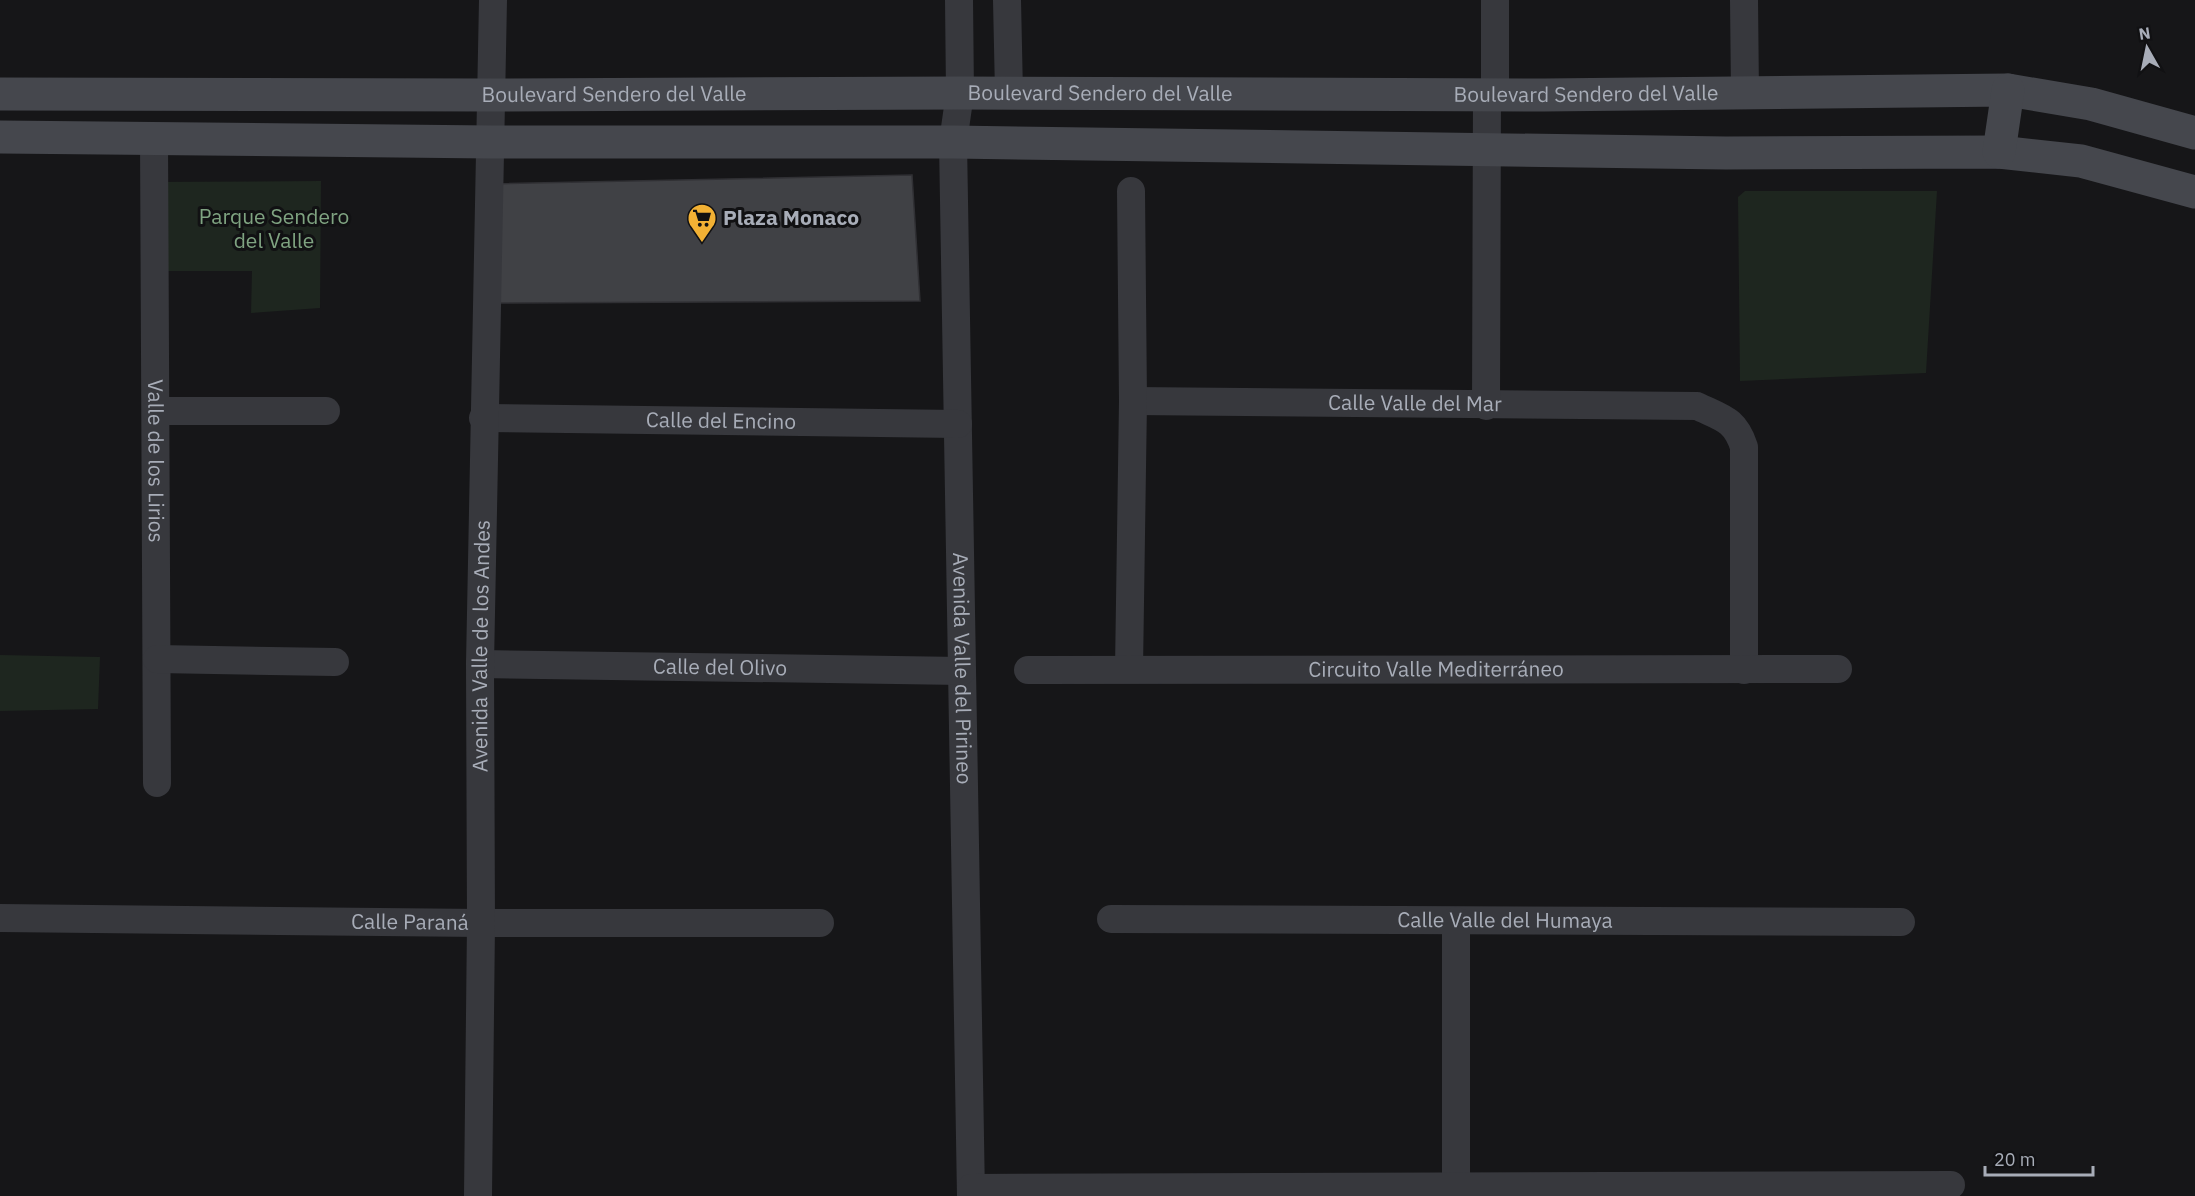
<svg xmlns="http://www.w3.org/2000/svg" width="2195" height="1196" font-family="'IBM Plex Sans',sans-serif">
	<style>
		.green { fill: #1e261f }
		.building { fill: #404145; stroke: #303034; stroke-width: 1.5 }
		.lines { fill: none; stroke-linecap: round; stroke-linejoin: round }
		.street { stroke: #37383d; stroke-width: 28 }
		.secondary { stroke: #45474d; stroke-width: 33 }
		.labels { text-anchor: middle; stroke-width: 6; stroke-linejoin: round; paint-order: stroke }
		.street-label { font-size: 21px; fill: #a8adb8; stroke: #111113 }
		.park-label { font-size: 21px; fill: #7fa381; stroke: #111113 }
		.poi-label { font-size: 21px; font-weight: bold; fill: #a8adb8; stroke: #111113; text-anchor: start }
	</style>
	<rect width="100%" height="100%" fill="#161618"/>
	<!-- green -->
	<path class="green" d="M321,181L320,308L251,313L252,271H155L150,182Z
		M1745,191H1937L1926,373L1740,381L1738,197Z
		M0,655L100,657L98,709L0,711Z"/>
	<!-- building -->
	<path class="building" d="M912,175L920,301L487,303L490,184Z"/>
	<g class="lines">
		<!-- street -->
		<g class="street">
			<path id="s1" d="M959,0L960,93L953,142L971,1196"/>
			<path d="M1007,0L1009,93"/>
			<path d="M1744,0L1745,93"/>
			<path d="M1495,93V0"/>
			<path id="s2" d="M154,139L157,783"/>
			<path id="s3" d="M1133,401L1697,406C1722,418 1735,419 1744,447V670"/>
			<path d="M1486,406L1487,93"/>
			<path d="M156,411H326"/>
			<path id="s4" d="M483,418L958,424"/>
			<path d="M157,659L335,662"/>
			<path id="s5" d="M480,664L962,671"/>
			<path d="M1129,669L1133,401L1131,191"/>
			<path id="s6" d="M1028,670L1838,669"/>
			<path id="s7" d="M0,918L481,923H820"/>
			<path id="s8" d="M1111,919L1901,922"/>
			<path d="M1456,921V1196"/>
			<path d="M971,1188L1951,1185"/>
			<path id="s9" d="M478,1196L481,923L480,664L493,0"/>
		</g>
		<!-- secondary -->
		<g class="secondary">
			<path id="s10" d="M0,94L491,95L960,93L1544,95L2008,90L2091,104L2195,133"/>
			<path d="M0,137L491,142H953L1726,153L1999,152L2081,161L2195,192"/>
			<path d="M1999,152L2008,90"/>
		</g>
	</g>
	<!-- icons -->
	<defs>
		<g id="supermarket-pin" transform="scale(1.5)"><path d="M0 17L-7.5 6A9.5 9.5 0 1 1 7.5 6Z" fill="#f2b134" stroke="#111113"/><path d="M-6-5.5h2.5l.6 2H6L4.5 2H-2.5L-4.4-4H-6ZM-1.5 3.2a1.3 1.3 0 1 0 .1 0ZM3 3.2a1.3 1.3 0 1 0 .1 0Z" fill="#111"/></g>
	</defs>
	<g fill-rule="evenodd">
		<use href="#supermarket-pin" x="702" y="218"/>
	</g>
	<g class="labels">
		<!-- street labels -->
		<g class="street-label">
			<text dy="7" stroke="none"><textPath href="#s10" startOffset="1100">Boulevard Sendero del Valle</textPath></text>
			<text dy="7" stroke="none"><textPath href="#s10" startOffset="1586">Boulevard Sendero del Valle</textPath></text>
			<text dy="7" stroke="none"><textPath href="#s10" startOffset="614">Boulevard Sendero del Valle</textPath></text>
			<text dy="7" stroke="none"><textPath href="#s3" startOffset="282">Calle Valle del Mar</textPath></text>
			<text dy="7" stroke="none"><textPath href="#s4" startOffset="238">Calle del Encino</textPath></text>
			<text dy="7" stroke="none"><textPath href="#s2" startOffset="322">Valle de los Lirios</textPath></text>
			<text dy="7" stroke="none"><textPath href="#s9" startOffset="550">Avenida Valle de los Andes</textPath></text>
			<text dy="7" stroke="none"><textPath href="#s5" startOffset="240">Calle del Olivo</textPath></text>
			<text dy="7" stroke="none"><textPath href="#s1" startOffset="669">Avenida Valle del Pirineo</textPath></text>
			<text dy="7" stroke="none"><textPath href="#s6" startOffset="408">Circuito Valle Mediterráneo</textPath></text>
			<text dy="7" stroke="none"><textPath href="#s8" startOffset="394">Calle Valle del Humaya</textPath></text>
			<text dy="7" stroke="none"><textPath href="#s7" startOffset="410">Calle Paraná</textPath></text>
		</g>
		<!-- park labels -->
		<g class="park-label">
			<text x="274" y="224">Parque Sendero<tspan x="274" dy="24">del Valle</tspan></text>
		</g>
		<!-- poi labels -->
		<g class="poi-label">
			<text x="723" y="225">Plaza Monaco</text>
		</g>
	</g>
	<!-- north arrow -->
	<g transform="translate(2147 48) rotate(351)" stroke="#111113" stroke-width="4.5" paint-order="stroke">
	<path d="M0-4.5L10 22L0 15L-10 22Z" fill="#a8adb8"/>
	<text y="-9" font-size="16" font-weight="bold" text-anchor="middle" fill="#a8adb8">N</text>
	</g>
	<!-- scale -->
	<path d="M1985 1166v9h108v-9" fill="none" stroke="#a8adb8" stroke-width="3"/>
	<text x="1994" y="1166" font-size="18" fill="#a8adb8" stroke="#111113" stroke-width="4.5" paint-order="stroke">20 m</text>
</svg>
